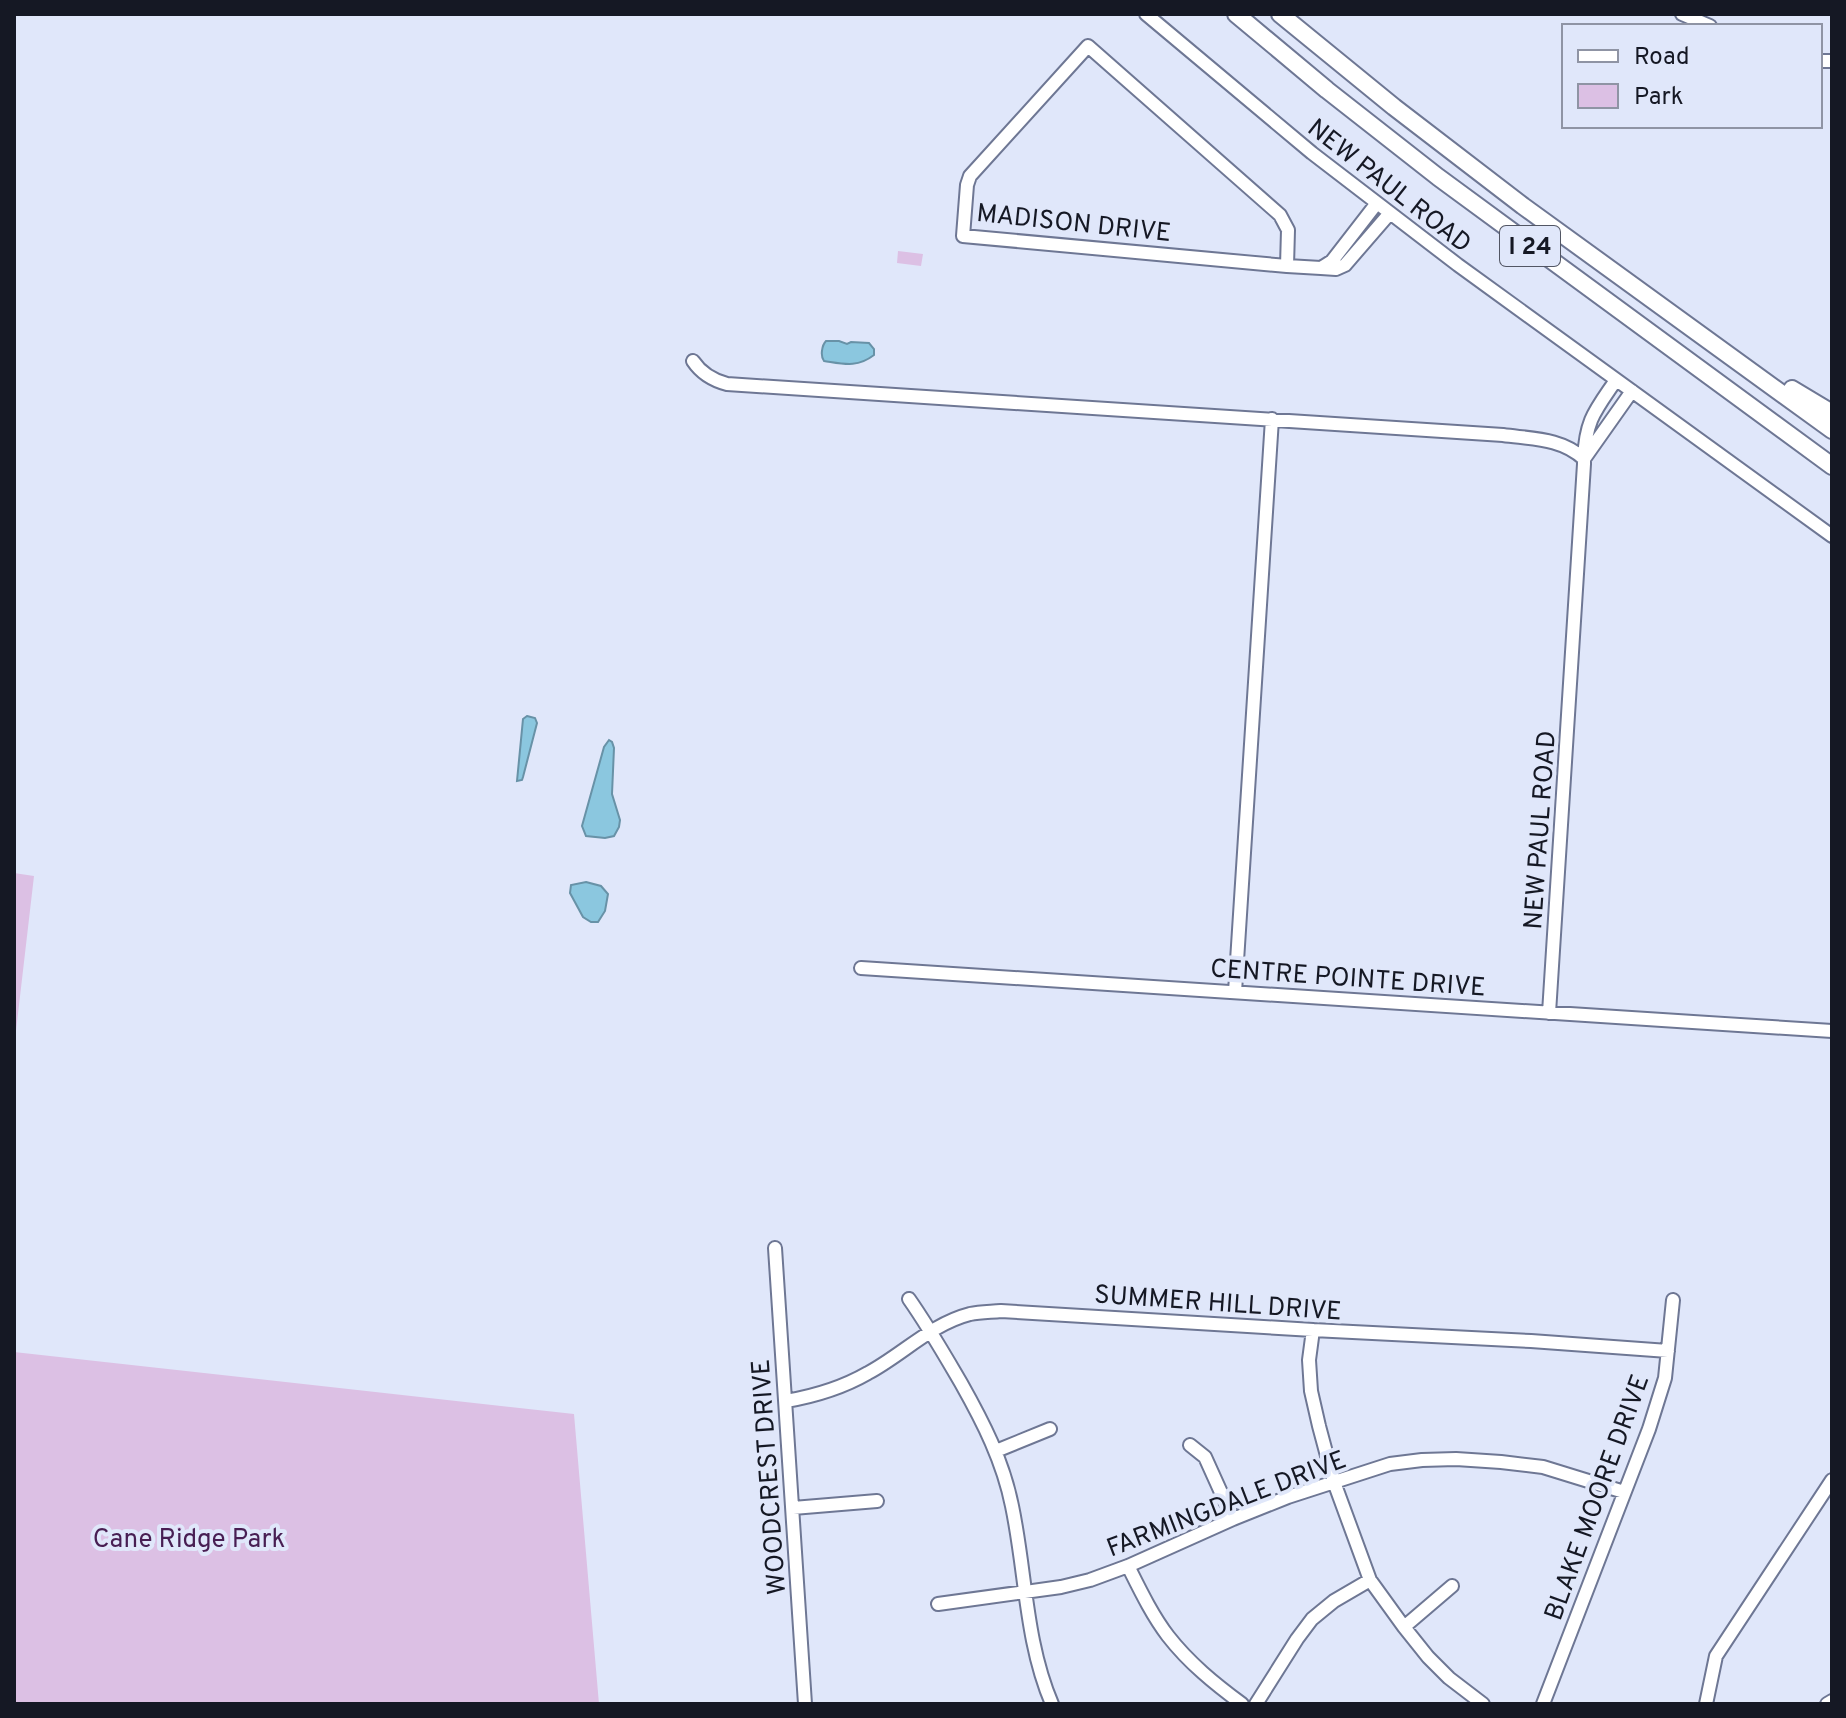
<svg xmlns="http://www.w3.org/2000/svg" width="1846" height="1718" font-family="Overpass,sans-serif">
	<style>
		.green { fill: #dcc0e4 }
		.water { fill: #8bc7df; stroke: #6892a7; stroke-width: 2 }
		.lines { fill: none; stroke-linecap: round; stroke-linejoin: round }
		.minor-casing { stroke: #6e7794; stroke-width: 16 }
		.highway-casing { stroke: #6e7794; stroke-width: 20 }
		.minor { stroke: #fff; stroke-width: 12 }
		.highway { stroke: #fff; stroke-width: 16 }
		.labels { text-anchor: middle; stroke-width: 8; stroke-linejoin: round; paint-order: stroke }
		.shield { fill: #e0e7fa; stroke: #525664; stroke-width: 2 }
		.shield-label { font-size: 24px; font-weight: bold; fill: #151824 }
		.street-label { font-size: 26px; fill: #151824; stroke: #e0e7fa }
		.park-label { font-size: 26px; fill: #481e53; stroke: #e0e7fa }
	</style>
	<rect width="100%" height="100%" fill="#e0e7fa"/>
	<!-- green -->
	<path class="green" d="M898,251L923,254L921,266L897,263Z
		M14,873L34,876L14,1048Z
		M14,1352L574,1414L599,1704H14Z"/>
	<!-- water -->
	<path class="water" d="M826,341H839L847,344L851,342L869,343L874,349V355C857,368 844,364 824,361C820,356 822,345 826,341Z
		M527,716L535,718L537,723L523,777L522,780L517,781L523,719Z
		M609,740L612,742L614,748L612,794L620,820L619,827L614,836L605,838L586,836L582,826L604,747Z
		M586,882L601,886L608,894L605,911L598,922H591L583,917L570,893L571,885Z"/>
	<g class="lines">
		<!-- minor casing -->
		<g class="minor-casing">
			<path id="minor" d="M1146,14L1312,153L1458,265L1832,536
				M1682,14L1710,26
				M1820,61H1832
				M1377,203L1332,261L1321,268L1336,269L1345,265L1390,213
				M1287,266L1288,230L1280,215L1088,46L970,176L967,185L963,236L1287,266L1321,268
				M693,361C701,373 712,380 727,384L1503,435C1532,439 1562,438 1584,459V464L1549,1013
				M1616,380C1595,411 1586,419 1584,459L1632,391
				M861,968L1832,1031
				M1235,992L1272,419
				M775,1248L805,1704
				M909,1299C928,1326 944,1354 961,1383C983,1422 1003,1461 1012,1506C1026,1572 1025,1641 1052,1704
				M1313,1330L1309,1360L1311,1391L1319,1426L1334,1482L1370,1580L1404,1627L1428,1657L1449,1678L1483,1704
				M786,1401C815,1396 842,1388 868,1373C902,1355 931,1324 970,1314C980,1312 991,1312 1001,1311L1313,1330L1531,1341L1668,1351
				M1190,1445L1205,1457L1233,1519
				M996,1451L1050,1429
				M793,1508L877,1501
				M1128,1566C1140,1590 1152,1615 1168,1636C1189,1663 1215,1684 1242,1704
				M938,1604L1061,1587L1090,1580L1128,1566L1233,1519L1288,1497L1390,1464L1422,1460L1456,1459L1501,1462L1543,1467L1624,1492
				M1404,1627L1452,1586
				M1256,1704L1297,1639L1312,1619L1334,1601L1370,1580
				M1543,1704L1649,1429L1665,1378L1673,1300
				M1706,1704L1716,1656L1832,1480
				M1827,1704L1832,1701"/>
		</g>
		<!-- highway casing -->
		<g class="highway-casing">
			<path id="highway" d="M1236,14L1327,90L1438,177L1832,466
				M1280,14L1394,107L1523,206L1832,430
				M1792,389L1832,413"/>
		</g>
		<!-- minor -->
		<use href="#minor" class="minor"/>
		<!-- highway -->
		<use href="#highway" class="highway"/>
	</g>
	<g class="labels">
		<!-- shield labels -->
		<rect class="shield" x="1500" y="226" width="60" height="40" rx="6"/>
		<g class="shield-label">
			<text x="1530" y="254">I 24</text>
		</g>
		<!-- street labels -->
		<g class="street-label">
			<text transform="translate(1390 185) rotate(38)" y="9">NEW PAUL ROAD</text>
			<text transform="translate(1074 222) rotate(6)" y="9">MADISON DRIVE</text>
			<text transform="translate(1539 830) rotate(-86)" y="9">NEW PAUL ROAD</text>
			<text transform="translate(1348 977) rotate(4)" y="9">CENTRE POINTE DRIVE</text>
			<text transform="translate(1218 1302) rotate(4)" y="9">SUMMER HILL DRIVE</text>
			<text transform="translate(768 1477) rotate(-94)" y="9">WOODCREST DRIVE</text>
			<text transform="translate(1596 1497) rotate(-70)" y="9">BLAKE MOORE DRIVE</text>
			<text transform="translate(1226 1503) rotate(-21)" y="9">FARMINGDALE DRIVE</text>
		</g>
		<!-- park labels -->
		<g class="park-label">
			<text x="189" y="1547">Cane Ridge Park</text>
		</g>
	</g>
	<!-- border -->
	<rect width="1846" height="1718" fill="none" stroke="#151824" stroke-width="32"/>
	<!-- legend -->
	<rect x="1562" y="24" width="260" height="104" fill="#e0e7fa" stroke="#8f94a4" stroke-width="2"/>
	<rect x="1578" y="50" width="40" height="12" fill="#ffffff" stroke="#8f94a4" stroke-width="2"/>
	<text x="1634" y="64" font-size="24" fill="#151824">Road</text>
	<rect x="1578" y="84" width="40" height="24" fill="#dcc0e4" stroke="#8f94a4" stroke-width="2"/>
	<text x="1634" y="104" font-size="24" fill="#151824">Park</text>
</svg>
